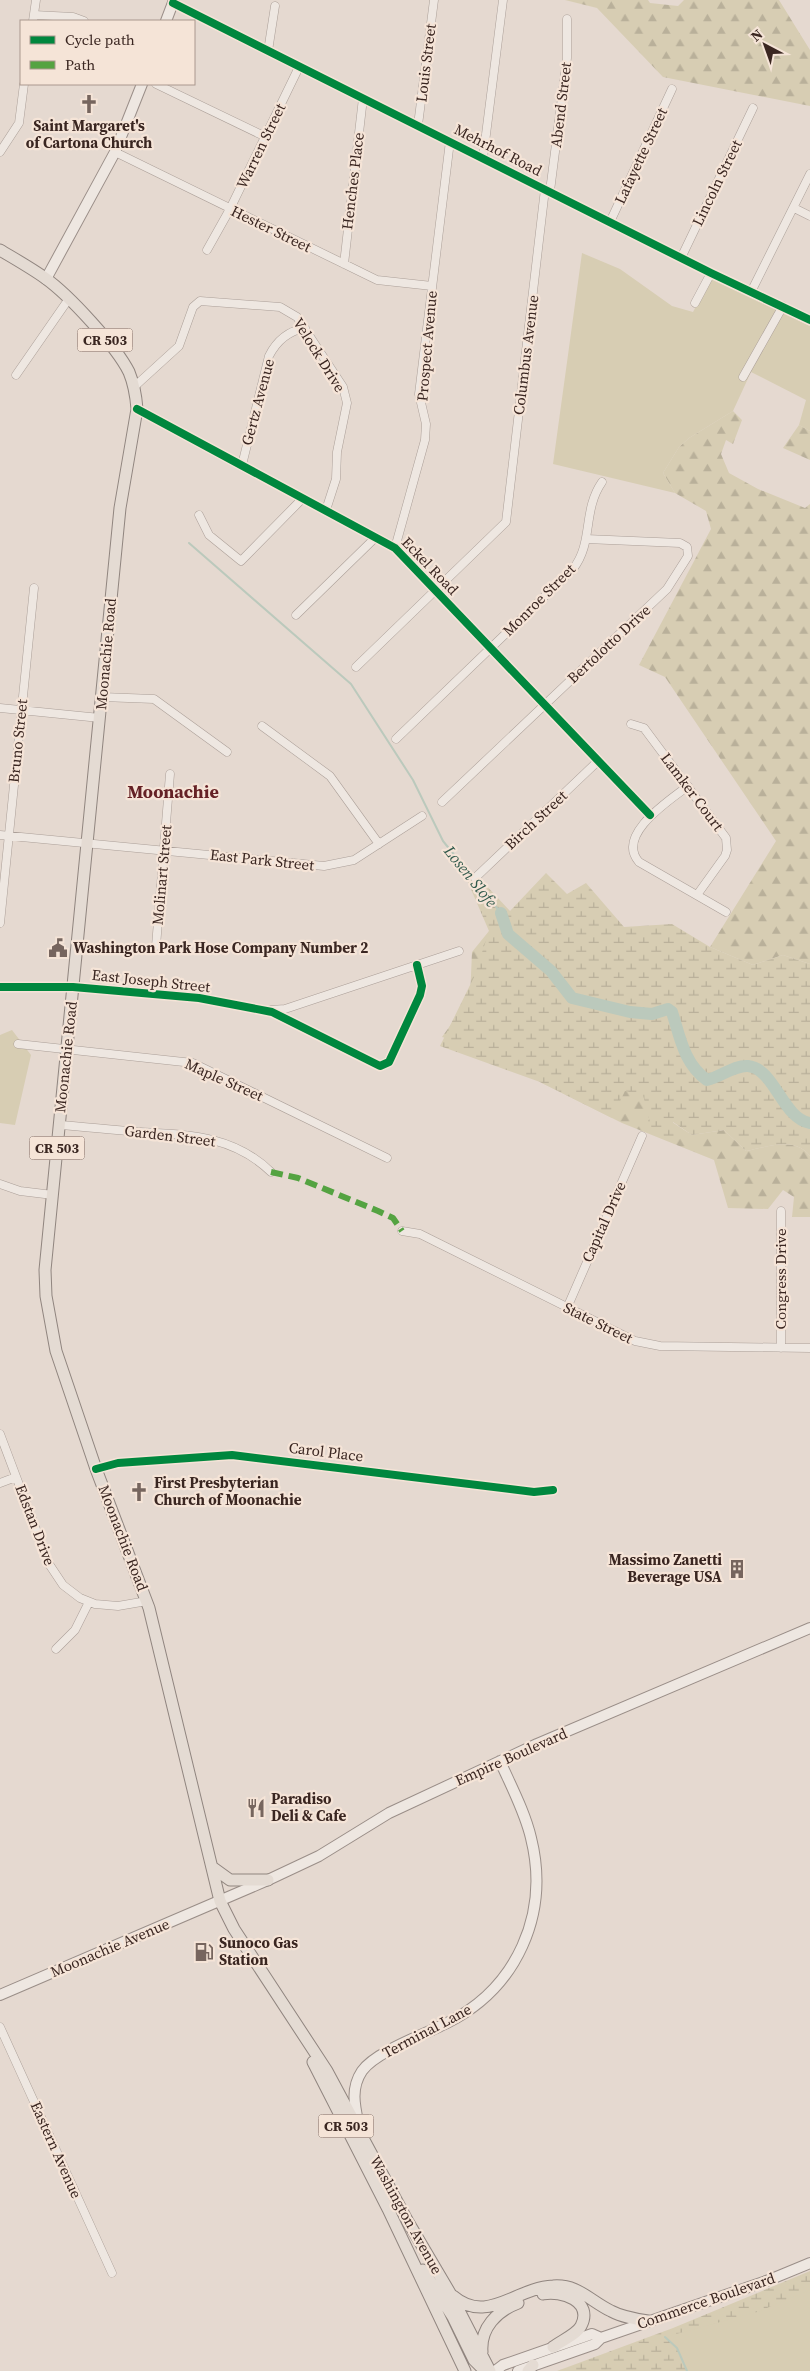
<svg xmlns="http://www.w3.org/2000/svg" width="810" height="2371" font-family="'Source Serif 4',serif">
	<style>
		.forest { fill: url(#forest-firs) }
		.wetland { fill: url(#wetland-marsh) }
		.park { fill: #d7cdb3 }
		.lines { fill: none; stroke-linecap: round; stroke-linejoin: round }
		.stream { stroke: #bbc9bc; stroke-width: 2 }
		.river { stroke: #bbc9bc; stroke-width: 12 }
		.street-casing { stroke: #ab9f98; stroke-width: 9 }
		.secondary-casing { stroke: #9a8e88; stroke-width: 12 }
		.primary-casing { stroke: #90857f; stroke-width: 13 }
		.street { stroke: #eee7e1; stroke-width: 8 }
		.secondary { stroke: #eee7e1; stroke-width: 10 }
		.primary { stroke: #e4dbd3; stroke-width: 11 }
		.quiet { stroke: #54a341; stroke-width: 6; stroke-dasharray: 12 6; stroke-linecap: butt }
		.cycleway-casing { stroke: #f5e4d7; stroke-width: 11 }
		.cycleway { stroke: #00873e; stroke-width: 8 }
		.labels { text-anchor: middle; stroke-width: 4.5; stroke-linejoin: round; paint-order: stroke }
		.shield { fill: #f5e4d7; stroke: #725f58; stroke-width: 1 }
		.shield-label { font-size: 14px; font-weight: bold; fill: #3a2621 }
		.street-label { font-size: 15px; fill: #3a2621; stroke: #f5e4d7 }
		.poi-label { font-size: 15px; font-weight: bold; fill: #3a2621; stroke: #f5e4d7; text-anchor: start }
		.water-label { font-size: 16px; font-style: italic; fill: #30594b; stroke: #f5e4d7 }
		.quarter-label { font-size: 18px; font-weight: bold; fill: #652125; stroke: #f5e4d7 }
	</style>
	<defs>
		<pattern id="forest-firs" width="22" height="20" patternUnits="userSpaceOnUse" patternTransform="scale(1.25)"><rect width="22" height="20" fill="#d7cdb3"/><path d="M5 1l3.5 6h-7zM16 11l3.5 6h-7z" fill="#b9b09a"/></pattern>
		<pattern id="wetland-marsh" width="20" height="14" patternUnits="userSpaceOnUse" patternTransform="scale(1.25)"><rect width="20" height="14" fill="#d7cdb3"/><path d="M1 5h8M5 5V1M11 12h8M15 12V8" fill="none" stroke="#b9b09a"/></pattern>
	</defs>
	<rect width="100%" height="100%" fill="#e5d9d0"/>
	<!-- forest -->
	<path class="forest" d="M565,0H648L650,3L678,6L684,0H779L810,50V106L663,77L597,8Z
		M733,411L742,420L733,444L726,440L721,454L729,473L758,489L805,508L810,504V964L783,955L753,965L710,947L776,841L665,677L639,665L711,529L706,511L675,493L663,473L679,447L689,438Z
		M799,425L810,431V460L783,448Z
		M489,931L672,1122L692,1135L724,1130L746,1151C767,1147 794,1136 810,1156V1217H792L794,1197L783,1190L768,1209L728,1208L714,1160L622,1123L540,1082L499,1053L442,1037L470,998L472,952Z"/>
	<!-- wetland -->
	<path class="wetland" d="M546,873L567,894L586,883L624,927L672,924L710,947L753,965L783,955L810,964V1156C794,1136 767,1147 746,1151L724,1130L692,1135L673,1122L674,1143L653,1134L643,1095L625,1091L612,1118L540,1082L440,1046L474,977L489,931L467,880H481L510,911Z
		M810,2271V2371H557L673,2328Z"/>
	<!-- park -->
	<path class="park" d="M582,253L620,269L672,306L693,312L711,278L810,326V431L799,425L806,400L751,372L733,411L689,438L679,447L663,473L675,493L553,464Z
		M12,1030L31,1055L15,1125L0,1123V1035Z
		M810,2290V2371H687L677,2348L665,2337L757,2312Z"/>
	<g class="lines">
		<!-- stream -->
		<path class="stream" d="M189,543L351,684L413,780L443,841L501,913
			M665,2337L677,2348L687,2371"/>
		<!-- river -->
		<path class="river" d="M501,913L508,934L551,971L572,998L630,1012L652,1014L668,1009L672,1012C680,1037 684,1064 707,1080C721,1077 734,1065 748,1066C774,1068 783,1119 810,1123"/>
		<!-- street casing -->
		<g class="street-casing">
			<path id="street" d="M173,3L711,273L810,320
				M34,15L73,17L84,21
				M33,21L36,0
				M268,51L275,6
				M156,84L266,137
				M418,125L434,0
				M0,152L19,123L24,84
				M115,152L377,280L432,286
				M483,158L503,0
				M550,191L567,58V19
				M794,208L810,216
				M610,222L672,89
				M207,250L230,209L299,67
				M681,258L753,108
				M344,264L363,98
				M752,290L810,174
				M695,303L711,273
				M16,375L68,300
				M743,377L783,306
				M134,387L179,346L193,307L200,301L280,307L297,317L343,387L347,403L337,452L336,479L326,510
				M137,409L395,548L650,815
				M242,465L269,356C277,340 288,331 305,328
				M199,515L209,535L241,561L303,498
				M395,548L425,440L426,424L419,394L450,141
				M296,615L376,537
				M356,667L506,522L545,189
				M102,697L154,699L227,752
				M0,708L100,718
				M631,724L644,728L726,838L727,850L725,856L697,895
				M262,726L330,776L379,844
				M396,739L573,569C594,542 582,511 602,482
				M688,786C670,800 615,835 639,862L726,912
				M442,802L667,589L688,556L687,547L680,543L586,539
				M0,835L324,866L354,860L422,816
				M475,878L597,762
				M0,923L34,588
				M156,946L170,774
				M0,987H73L199,998L272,1012L380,1066L389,1062L420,995L422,986L417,965
				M271,1010L285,1009L459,951
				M18,1044L193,1063L387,1158
				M60,1125C86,1127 113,1130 140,1132C188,1135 233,1135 271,1172
				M0,1184L20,1191L53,1195
				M402,1231L420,1234L635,1341L660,1346L810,1348
				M567,1308L642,1136
				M781,1348V1211
				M0,1434L49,1564L63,1585L80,1598L95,1604L118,1606L147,1601
				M96,1469L118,1463L232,1455L534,1492L553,1490
				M0,1483L16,1477
				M56,1649L75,1630L89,1602
				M0,2027L112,2273"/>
		</g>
		<!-- secondary casing -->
		<g class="secondary-casing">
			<path id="secondary" d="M166,21L174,0
				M46,279L115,152L142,84
				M0,1995L268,1880L319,1856L389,1813L537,1744L810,1628
				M359,2126C355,2107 350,2089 362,2071C375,2052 425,2034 447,2023C517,1988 550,1914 531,1838C525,1812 511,1786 500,1761
				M495,2371L503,2365L592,2334L601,2338
				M518,2371L595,2344L601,2338L769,2280L810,2263"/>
		</g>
		<!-- primary casing -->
		<g class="primary-casing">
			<path id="primary" d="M0,250C15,259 31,268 45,278C69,295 116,346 129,372C134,384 136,396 137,409L120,508L45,1270L46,1296L56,1351L96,1469L149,1608L220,1901L234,1929L327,2071L407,2220L450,2293L490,2371
				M212,1867L230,1880H268
				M313,2062L388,2209L465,2371
				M423,2270L453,2317L474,2360L485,2371
				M543,2294C561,2290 594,2301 581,2326C577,2334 561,2341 553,2347
				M453,2296C487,2325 515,2288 553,2286C578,2284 590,2301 611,2311C622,2317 635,2319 648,2321
				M482,2352C480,2328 497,2311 518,2303
				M528,2371L533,2365"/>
		</g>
		<!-- street -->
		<use href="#street" class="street"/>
		<!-- secondary -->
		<use href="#secondary" class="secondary"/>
		<!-- primary -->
		<use href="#primary" class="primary"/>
		<!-- quiet -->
		<path class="quiet" d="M271,1172L298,1178L378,1211L393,1218L402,1231"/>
		<!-- cycleway casing -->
		<g class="cycleway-casing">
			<path id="cycleway" d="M173,3L711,273L810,320
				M137,409L395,548L650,815
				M0,987H73L199,998L272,1012L380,1066L389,1062L420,995L422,986L417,965
				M96,1469L118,1463L232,1455L534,1492L553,1490"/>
		</g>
		<!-- cycleway -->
		<use href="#cycleway" class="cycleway"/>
	</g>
	<!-- icons -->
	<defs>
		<g id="church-bare" transform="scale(1.5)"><path d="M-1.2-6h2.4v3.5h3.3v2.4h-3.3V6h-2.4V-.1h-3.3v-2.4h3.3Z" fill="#76655e" stroke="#f5e4d7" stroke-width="2.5" paint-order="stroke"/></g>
		<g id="civic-bare" transform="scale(1.5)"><path d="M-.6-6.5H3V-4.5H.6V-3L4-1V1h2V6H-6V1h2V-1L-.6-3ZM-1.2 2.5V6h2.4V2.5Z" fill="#76655e" stroke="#f5e4d7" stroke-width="2.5" paint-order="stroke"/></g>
		<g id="building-bare" transform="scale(1.5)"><path d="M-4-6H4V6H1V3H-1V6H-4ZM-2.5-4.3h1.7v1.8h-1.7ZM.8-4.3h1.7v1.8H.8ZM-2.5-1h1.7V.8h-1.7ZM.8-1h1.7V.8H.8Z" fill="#76655e" stroke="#f5e4d7" stroke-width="2.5" paint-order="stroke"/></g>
		<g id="restaurant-bare" transform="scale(1.5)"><path d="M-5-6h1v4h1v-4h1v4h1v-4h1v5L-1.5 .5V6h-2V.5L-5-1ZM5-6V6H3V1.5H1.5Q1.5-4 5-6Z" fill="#76655e" stroke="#f5e4d7" stroke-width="2.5" paint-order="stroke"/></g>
		<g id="fuel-bare" transform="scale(1.5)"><path d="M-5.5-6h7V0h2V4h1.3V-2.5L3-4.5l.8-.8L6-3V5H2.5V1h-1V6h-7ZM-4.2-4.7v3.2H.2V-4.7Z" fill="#76655e" stroke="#f5e4d7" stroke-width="2.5" paint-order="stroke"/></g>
	</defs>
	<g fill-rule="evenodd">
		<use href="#church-bare" x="89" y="104"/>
		<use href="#civic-bare" x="58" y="948"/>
		<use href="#church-bare" x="139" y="1492"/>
		<use href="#building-bare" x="737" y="1569"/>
		<use href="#restaurant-bare" x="256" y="1808"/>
		<use href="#fuel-bare" x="204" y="1952"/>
	</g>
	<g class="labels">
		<!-- shield labels -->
		<g class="shield">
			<rect x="77.5" y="328.5" width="55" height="23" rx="4"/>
			<rect x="29.5" y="1136.5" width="55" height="23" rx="4"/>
			<rect x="318.5" y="2114.5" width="55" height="23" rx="4"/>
		</g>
		<g class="shield-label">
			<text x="105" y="345">CR 503</text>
			<text x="57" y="1153">CR 503</text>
			<text x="346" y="2131">CR 503</text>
		</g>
		<!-- street labels -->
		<g class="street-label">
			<text transform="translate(426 63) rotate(-83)" y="5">Louis Street</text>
			<text transform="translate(561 105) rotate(-83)" y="5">Abend Street</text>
			<text transform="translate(261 146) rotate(-64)" y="5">Warren Street</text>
			<text transform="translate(498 150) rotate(27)" y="5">Mehrhof Road</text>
			<text transform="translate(641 156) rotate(-65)" y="5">Lafayette Street</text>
			<text transform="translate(353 181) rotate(-83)" y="5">Henches Place</text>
			<text transform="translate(717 183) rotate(-64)" y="5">Lincoln Street</text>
			<text transform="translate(271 229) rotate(26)" y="5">Hester Street</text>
			<text transform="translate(427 346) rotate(-85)" y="5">Prospect Avenue</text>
			<text transform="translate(319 355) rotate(58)" y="5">Velock Drive</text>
			<text transform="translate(526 355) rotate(-83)" y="5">Columbus Avenue</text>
			<text transform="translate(258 402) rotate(-75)" y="5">Gertz Avenue</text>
			<text transform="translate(430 566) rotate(46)" y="5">Eckel Road</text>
			<text transform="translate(539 600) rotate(-45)" y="5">Monroe Street</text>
			<text transform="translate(609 644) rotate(-43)" y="5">Bertolotto Drive</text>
			<text transform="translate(106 654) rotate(-85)" y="5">Moonachie Road</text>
			<text transform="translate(18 741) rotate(-84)" y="5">Bruno Street</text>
			<text transform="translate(692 792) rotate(53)" y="5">Lamker Court</text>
			<text transform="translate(536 820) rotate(-43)" y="5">Birch Street</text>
			<text transform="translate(262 860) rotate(6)" y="5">East Park Street</text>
			<text transform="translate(162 875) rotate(-85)" y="5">Molinart Street</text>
			<text transform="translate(151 981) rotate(6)" y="5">East Joseph Street</text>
			<text transform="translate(66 1057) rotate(-84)" y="5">Moonachie Road</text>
			<text transform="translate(224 1080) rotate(24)" y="5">Maple Street</text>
			<text transform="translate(170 1136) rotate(7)" y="5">Garden Street</text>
			<text transform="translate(604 1222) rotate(-66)" y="5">Capital Drive</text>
			<text transform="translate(781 1279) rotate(-90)" y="5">Congress Drive</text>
			<text transform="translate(598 1323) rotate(26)" y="5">State Street</text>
			<text transform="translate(326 1452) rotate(7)" y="5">Carol Place</text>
			<text transform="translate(35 1525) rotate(69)" y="5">Edstan Drive</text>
			<text transform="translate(123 1538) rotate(69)" y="5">Moonachie Road</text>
			<text transform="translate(511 1757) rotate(-24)" y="5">Empire Boulevard</text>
			<text transform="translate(110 1948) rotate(-23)" y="5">Moonachie Avenue</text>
			<text transform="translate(427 2031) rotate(-28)" y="5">Terminal Lane</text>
			<text transform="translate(56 2150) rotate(66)" y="5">Eastern Avenue</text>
			<text transform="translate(406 2215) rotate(61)" y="5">Washington Avenue</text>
			<text transform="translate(706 2301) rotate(-19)" y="5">Commerce Boulevard</text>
		</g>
		<!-- poi labels -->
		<g class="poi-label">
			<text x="89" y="131" text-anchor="middle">Saint Margaret's<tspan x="89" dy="17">of Cartona Church</tspan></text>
			<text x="73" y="953">Washington Park Hose Company Number 2</text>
			<text x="154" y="1488">First Presbyterian<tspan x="154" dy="17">Church of Moonachie</tspan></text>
			<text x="722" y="1565" text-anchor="end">Massimo Zanetti<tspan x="722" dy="17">Beverage USA</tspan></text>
			<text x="271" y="1804">Paradiso<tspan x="271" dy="17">Deli &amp; Cafe</tspan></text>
			<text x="219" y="1948">Sunoco Gas<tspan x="219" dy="17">Station</tspan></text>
		</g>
		<!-- water labels -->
		<g class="water-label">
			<text transform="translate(471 876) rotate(51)" y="6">Losen Slofe</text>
		</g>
		<!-- quarter labels -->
		<g class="quarter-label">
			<text x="173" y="798">Moonachie</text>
		</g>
	</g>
	<!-- legend -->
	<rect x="20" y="20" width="175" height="65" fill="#f5e4d7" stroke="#aa988e"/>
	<rect x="30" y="36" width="25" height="8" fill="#00873e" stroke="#aa988e"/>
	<text x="65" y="45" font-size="15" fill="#3a2621">Cycle path</text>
	<rect x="30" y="61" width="25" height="8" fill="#54a341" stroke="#aa988e"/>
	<text x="65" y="70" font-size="15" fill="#3a2621">Path</text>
	<!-- north arrow -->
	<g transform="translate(765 45) rotate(319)" stroke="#f5e4d7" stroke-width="4" paint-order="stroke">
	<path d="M0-4L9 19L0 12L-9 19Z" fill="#3a2621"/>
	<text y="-8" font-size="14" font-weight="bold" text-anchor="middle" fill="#3a2621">N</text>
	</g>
</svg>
